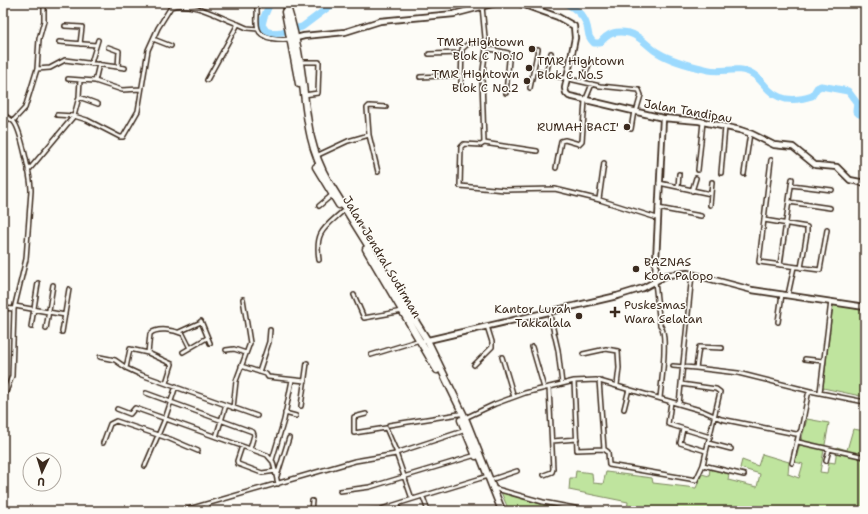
<svg xmlns="http://www.w3.org/2000/svg" width="868" height="514" font-family="'Shantell Sans',sans-serif">
	<style>
		.green { fill: #bfe49e; stroke: #7d875e }
		.lines { fill: none; stroke-linecap: round; stroke-linejoin: round }
		.river { stroke: #9cdafe; stroke-width: 7 }
		.street-casing { stroke: #3b2a1e; stroke-width: 6 }
		.secondary-casing { stroke: #3b2a1e; stroke-width: 8 }
		.highway-casing { stroke: #3b2a1e; stroke-width: 9 }
		.street { stroke: #fdfcf7; stroke-width: 3 }
		.secondary { stroke: #fdfcf7; stroke-width: 4.5 }
		.highway { stroke: #fdfcf7; stroke-width: 6 }
		.poi-dot { fill: #3b2a1e; stroke: #fdfcf7; stroke-width: 1.5 }
		.labels { text-anchor: middle; stroke-width: 3; stroke-linejoin: round; paint-order: stroke }
		.poi-label { font-size: 12px; fill: #3b2a1e; stroke: #fdfcf7; text-anchor: end }
		.street-label { font-size: 12px; fill: #3b2a1e; stroke: #fdfcf7 }
	</style>
	<rect width="100%" height="100%" fill="#fdfcf7"/>
	<filter id="ink" filterUnits="userSpaceOnUse"><feTurbulence type="fractalNoise" baseFrequency=".025" numOctaves="2"/><feDisplacementMap in="SourceGraphic" scale="8" xChannelSelector="R" yChannelSelector="G"/><feConvolveMatrix kernelMatrix="1 2 1 2 8 2 1 2 1" color-interpolation-filters="sRGB"/></filter>
	<g filter="url(#ink)">
		<!-- green -->
		<path class="green" d="M833,304L865,311V397L823,388Z
			M807,419L829,423L820,472L827,473L829,462L835,463L837,447L847,450L853,429L865,431V511H627L628,502L569,490L570,478H575L576,471L592,473L593,483L603,484L606,472L652,478L653,483L696,488L702,474L709,476L710,469L729,474L728,480L757,487L760,474L740,468L742,460L758,466L762,454L789,462L788,474L799,478L803,464L795,462Z
			M501,492L553,508L560,511H509Z"/>
		<g class="lines">
			<!-- river -->
			<path class="river" d="M270,3L264,17L262,25L266,31L273,33L282,32L302,27L334,3
				M566,3C574,8 583,14 586,23C590,33 586,35 594,43H600C608,33 616,30 629,33C641,36 647,46 657,52C669,60 695,67 709,70C722,73 739,66 751,73C759,77 763,84 769,90C781,102 797,101 812,96L817,88L821,86L848,91L857,103L856,111L859,114L865,116"/>
			<!-- street casing -->
			<g class="street-casing">
				<path id="street" d="M256,3C259,12 255,21 258,29C261,40 282,40 291,39
					M613,3V5
					M256,5L263,3
					M482,6L486,48L482,78L484,143L481,145L464,144L461,147L460,186L505,190L555,189L600,200L657,218
					M65,26L82,27L80,44
					M153,39L171,46
					M59,42L96,45
					M108,47L119,51L118,67
					M486,48L508,53L509,60L506,93
					M429,54L462,53
					M300,62H319L318,93L304,95
					M91,63L98,40
					M37,69L50,68L65,60L125,68
					M534,71L600,86L639,90L641,95L636,112
					M546,74L551,53
					M420,77L461,75
					M68,79L95,81L122,90L141,89
					M207,80L238,24L247,28L258,29
					M95,81L99,64
					M583,81L590,62
					M461,83L462,49L469,43L486,42
					M530,88L538,49
					M79,97L98,104
					M3,115C7,117 11,119 14,122C21,130 31,179 31,191L26,259L14,309L12,376L3,400
					M57,115L74,116L79,97L80,80
					M13,121L25,108L37,69L39,39L44,21V3
					M631,129L634,111
					M369,135L367,108L369,106L386,107
					M484,143L537,151
					M316,156L348,141L369,135L378,172
					M771,160L759,262L820,270L827,230
					M556,168L561,141L565,140L579,144L582,141L585,101L592,84
					M698,170L703,122
					M28,171L74,116L87,120L120,137H123L138,111L148,50L158,28L171,7C190,0 221,18 238,24
					M721,173L725,127
					M744,174L750,133
					M659,183L711,194L710,205
					M791,185L832,190
					M678,187L679,174
					M692,191L696,178
					M711,194L712,182
					M599,199L604,163
					M789,202L830,208
					M319,206L332,195
					M658,208L701,216
					M764,220L807,227V233L801,268
					M319,260C315,232 323,229 343,211
					M780,265L792,179
					M655,282L660,325C669,333 661,385 660,398
					M354,295L364,318L403,311
					M788,295L794,267
					M15,306L65,315
					M3,308L14,309
					M549,311L558,350L562,384
					M201,321L210,343
					M778,322L782,294
					M31,327L38,283
					M46,329L53,285
					M62,332L69,289
					M179,332L201,322
					M532,347L544,388
					M226,350L234,349L246,353
					M183,352L207,338
					M148,353L150,334C157,327 174,330 183,334L190,348
					M583,354L606,349L618,351L619,368L617,385
					M371,355L420,340
					M100,357L115,360L125,367
					M502,357L514,397
					M805,359L823,361
					M474,365L492,347V342L487,326
					M241,366L266,374L268,377L305,381
					M673,366L696,368L699,347L722,348
					M696,368L738,373L810,391
					M259,372L269,342L270,330
					M599,380L604,449L608,452L609,465L696,480L703,465L720,392L716,389L681,384
					M574,381L577,450L604,449
					M166,383L172,364L148,353L130,349L126,368L139,374L226,405L216,437
					M820,392L831,301
					M146,393L253,432L254,435L250,449
					M671,402L668,424L710,437
					M679,404L692,274
					M226,405L257,416
					M301,406L307,363
					M233,408L236,381L250,343L243,299
					M117,409L130,414L135,408L267,455L273,462L278,484
					M624,409L629,389
					M285,413L296,416
					M366,414L354,417V433L386,428L397,453
					M465,418L495,404L525,393L574,381L596,380L703,411L721,419L796,434L799,433L801,430L808,395L810,391L865,402
					M389,425L459,414
					M683,429L680,443L706,451
					M466,430L396,453L411,496L413,499L488,476
					M552,441L577,439
					M798,442L865,457
					M103,443L110,424L116,421L170,439L198,451
					M708,443L731,449
					M242,446L237,461L238,464L262,473L276,471
					M272,460L284,420L292,380
					M826,461L829,450
					M792,463L799,433
					M703,465L744,475
					M145,466L165,419L176,386
					M544,475L552,472L553,469L549,387
					M277,476L289,438
					M490,480L517,471
					M493,488L543,502L590,511
					M340,491L370,487L476,455
					M423,497L428,511
					M397,505L400,511
					M182,511L355,461L396,454
					M206,511L207,504
					M311,511L312,501
					M366,511L378,510L413,499"/>
			</g>
			<!-- secondary casing -->
			<g class="secondary-casing">
				<path id="secondary" d="M519,3L558,17L574,26L575,38L565,88L566,93L569,96L663,118L699,121L740,130L752,134L774,145L793,147L815,165L837,167L850,180L865,183
					M292,39L304,36L345,32L380,21L454,14L496,3
					M655,281L663,118
					M424,341L617,296L643,288L667,275L688,273L752,290L865,307"/>
			</g>
			<!-- highway casing -->
			<g class="highway-casing">
				<path id="highway" d="M286,3C292,22 297,43 300,63C307,106 305,141 328,181L427,340L465,418L502,511
					M285,12L299,84
					M316,167L339,205
					M366,249L437,370
					M461,420L476,456"/>
			</g>
			<!-- street -->
			<use href="#street" class="street"/>
			<!-- secondary -->
			<use href="#secondary" class="secondary"/>
			<!-- highway -->
			<use href="#highway" class="highway"/>
		</g>
	</g>
	<!-- markers -->
	<g class="poi-dot">
		<circle cx="532" cy="49" r="4"/>
		<circle cx="529" cy="68" r="4"/>
		<circle cx="527" cy="81" r="4"/>
		<circle cx="627" cy="127" r="4"/>
		<circle cx="636" cy="269" r="4"/>
		<path d="M613 306h4v4h4v4h-4v4h-4v-4h-4v-4h4z"/>
		<circle cx="579" cy="316" r="4"/>
	</g>
	<g class="labels">
		<!-- poi labels -->
		<g class="poi-label">
			<text x="524" y="46">TMR Hightown<tspan x="524" dy="14">Blok C No.10</tspan></text>
			<text x="537" y="65" text-anchor="start">TMR Hightown<tspan x="537" dy="14">Blok C No.5</tspan></text>
			<text x="519" y="78">TMR Hightown<tspan x="519" dy="14">Blok C No.2</tspan></text>
			<text x="619" y="131">RUMAH BACI'</text>
			<text x="644" y="266" text-anchor="start">BAZNAS<tspan x="644" dy="14">Kota Palopo</tspan></text>
			<text x="624" y="309" text-anchor="start">Puskesmas<tspan x="624" dy="14">Wara Selatan</tspan></text>
			<text x="571" y="313">Kantor Lurah<tspan x="571" dy="14">Takkalala</tspan></text>
		</g>
		<!-- street labels -->
		<g class="street-label">
			<text transform="translate(688 111) rotate(10)" y="4">Jalan Tandipau</text>
			<text transform="translate(382 257) rotate(59)" y="4">Jalan Jendral Sudirman</text>
		</g>
	</g>
	<!-- margin -->
	<rect width="868" height="514" fill="none" stroke="#fdfcf7" stroke-width="16"/>
	<rect x="8" y="8" width="852" height="498" fill="none" stroke="#3b2a1e" stroke-width="1.5" filter="url(#ink)"/>
	<!-- north arrow -->
	<g transform="translate(42 472) rotate(184)"><circle r="19" fill="#fdfcf7" stroke="#afa8a0"/>
	<path d="M0-3L7 15L0 10L-7 15Z" fill="#3b2a1e"/>
	<text y="-6" font-size="11" font-weight="bold" text-anchor="middle" fill="#3b2a1e">U</text>
	</g>
</svg>
